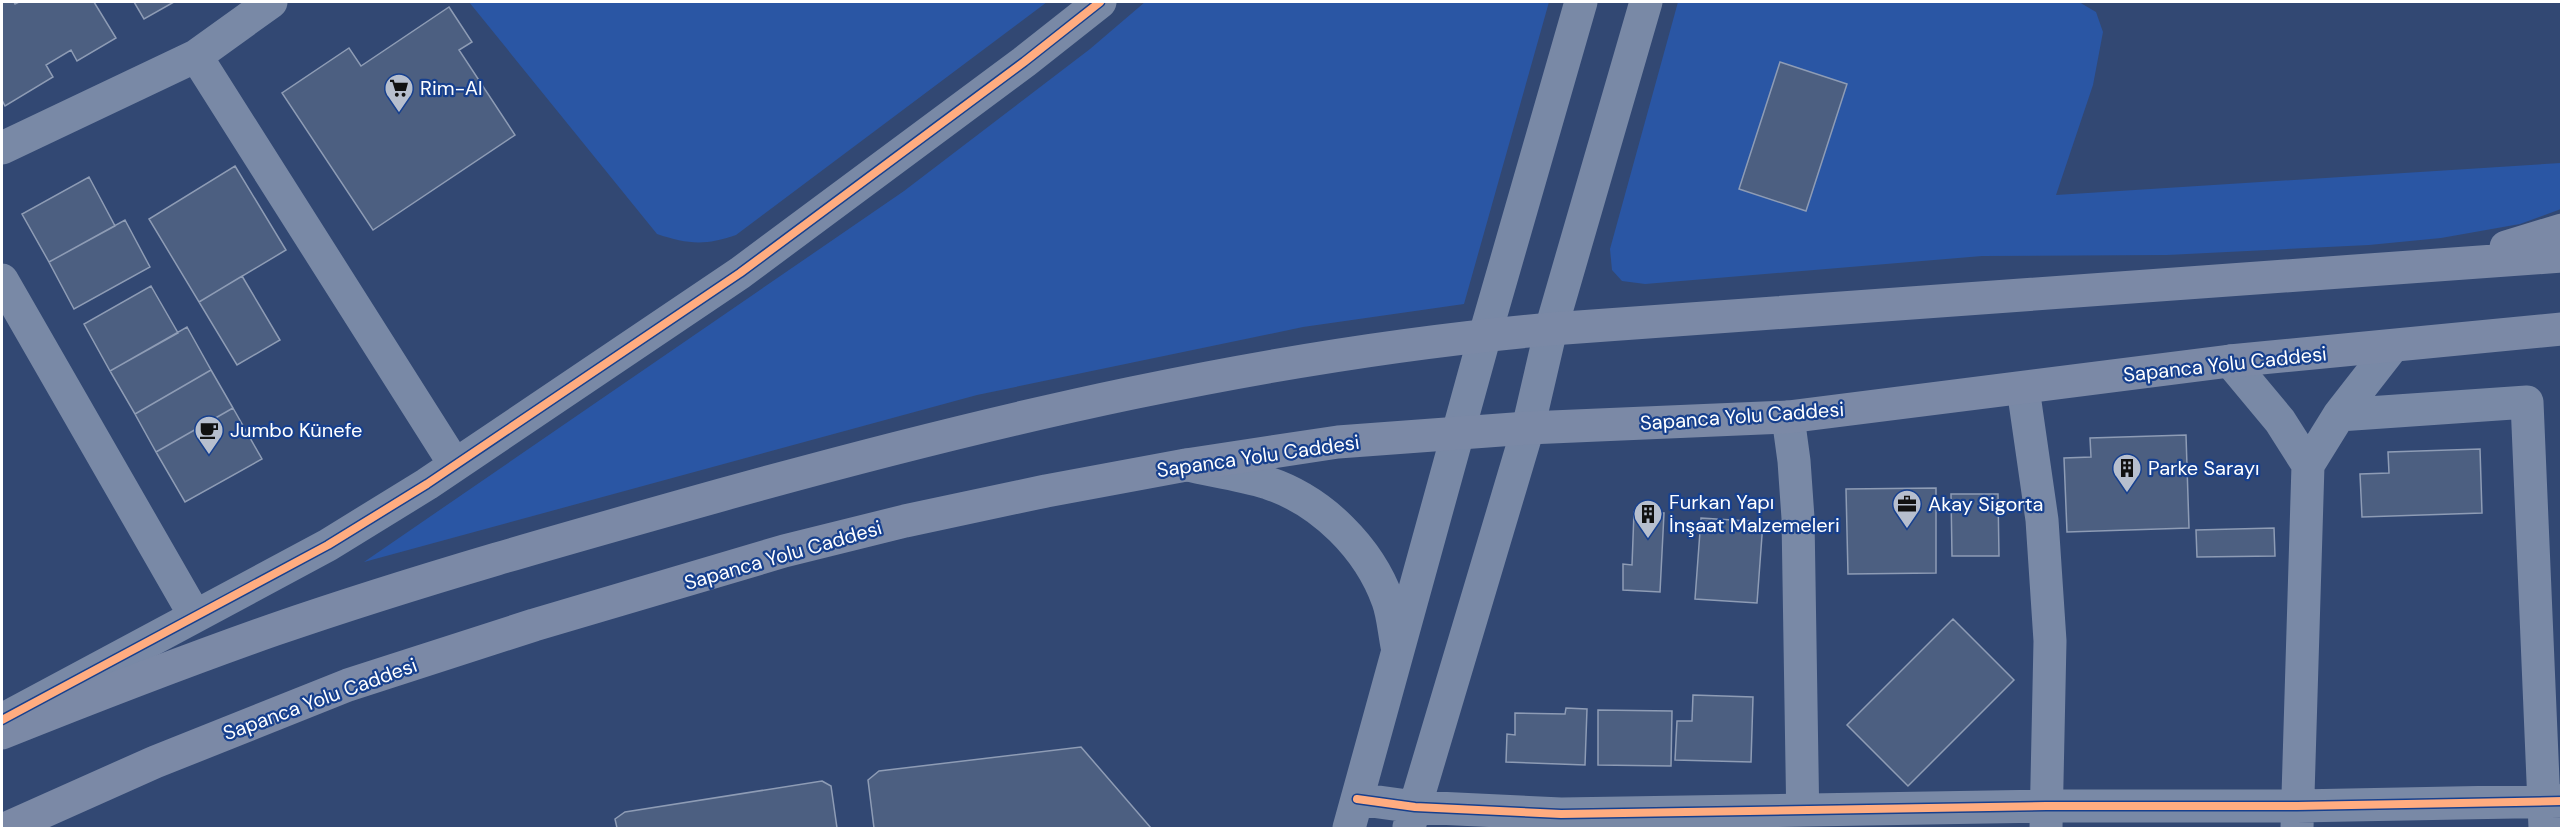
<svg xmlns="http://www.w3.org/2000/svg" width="2563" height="830" font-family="'DM Sans',sans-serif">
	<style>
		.green { fill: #2a56a4 }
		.building { fill: #4c5f81; stroke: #8e9cb5; stroke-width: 1.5 }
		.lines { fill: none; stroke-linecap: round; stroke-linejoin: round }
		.minor { stroke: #7989a6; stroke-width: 33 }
		.highway { stroke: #7b89a6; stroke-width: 33 }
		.cycleway-casing { stroke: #17408e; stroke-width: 11 }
		.cycleway { stroke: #ffac80; stroke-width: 8 }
		.labels { text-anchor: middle; stroke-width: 4.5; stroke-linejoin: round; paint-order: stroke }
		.poi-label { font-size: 20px; fill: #fff; stroke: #17408e; text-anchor: start }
		.street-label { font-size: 20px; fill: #fff; stroke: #17408e }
	</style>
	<rect width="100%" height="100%" fill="#324873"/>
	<!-- green -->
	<path class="green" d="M469,2H1047L736,235C705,246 687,244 657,234Z
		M1145,2H1549L1464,304L1303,327L977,395L364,562L904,191L1090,49Z
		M1678,2H2079L2096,12L2103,32L2093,85L2056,195L2561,163V209L2520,224L2441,238L2369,245L2167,255L1982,256L1645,284L1622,281L1612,270L1610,249Z"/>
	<!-- building -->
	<path class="building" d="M2,2H14L15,4L19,2H94L116,38L77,61L71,50L46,65L53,77L5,106L2,100Z
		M134,2H174L144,19Z
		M449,7L472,42L459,50L515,135L373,230L282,93L349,48L361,66Z
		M1780,62L1847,84L1806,211L1739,189Z
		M235,166L286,250L199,302L149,219Z
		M89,177L115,226L49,262L22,214Z
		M125,220L150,267L74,309L49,262Z
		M242,276L280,340L237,365L199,302Z
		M151,286L178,333L110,371L84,324Z
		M187,327L211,370L135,414L110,371Z
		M211,370L233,408L156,452L135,414Z
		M233,408L262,459L185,502L156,452Z
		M2186,435L2189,528L2067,532L2064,458L2091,457L2090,438Z
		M2480,449L2482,513L2362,517L2360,474L2389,473L2388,452Z
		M1936,488V573L1848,574L1846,489Z
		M1951,494H1998L1999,556H1952Z
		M1634,512L1664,513L1660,592L1623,590V564L1632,565Z
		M1701,518L1763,522L1757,603L1695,599Z
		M2274,528L2275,556L2197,557L2196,530Z
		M1953,619L2014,680L1908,786L1847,725Z
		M1693,695L1753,697L1751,762L1675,760L1677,721H1692Z
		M1566,708L1587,709L1585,765L1506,762L1507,734L1515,735V713L1565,714Z
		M1598,710L1672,711L1671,766L1598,765Z
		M1081,747L1151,828H874L868,780L879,771Z
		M822,781L831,786L837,828H617L615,819L625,812Z"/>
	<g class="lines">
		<!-- minor -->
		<path class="minor" d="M196,56L455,465
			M2,148L196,56L271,2
			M2,280L195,616
			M2230,361L2280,421L2308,465
			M2023,388L2042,520L2050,641L2046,828
			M2339,415L2527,402L2545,828
			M1788,417L1794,461L1798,518L1803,828
			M1187,465C1214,471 1242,475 1268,483C1322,501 1369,548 1388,601C1393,615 1394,631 1397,646
			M2,720L328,545L427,484L740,273L1024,62L1100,2
			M1357,799L1415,807L1561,814L2046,806H2297L2562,801
			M1409,827L1528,428L1551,329L1646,2
			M1349,828L1485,335L1581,2
			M2297,828L2308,465L2339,415L2392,347"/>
		<!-- highway -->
		<path class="highway" d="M2506,247L2562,230
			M2,733C92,697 182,662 273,630C421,579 571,537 721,495C994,419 1269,354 1551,329L2562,256
			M7,828L155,762L348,685L534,625L784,551L905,521L1046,491L1186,465L1338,442L1528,428L1788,417L2230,361L2562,329"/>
		<!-- cycleway casing -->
		<g class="cycleway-casing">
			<path id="cycleway" d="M2,720L328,545L427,484L740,273L1024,62L1100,2
				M1357,799L1415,807L1561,814L2046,806H2297L2562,801"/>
		</g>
		<!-- cycleway -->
		<use href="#cycleway" class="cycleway"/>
	</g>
	<!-- icons -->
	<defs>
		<g id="supermarket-pin" transform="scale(1.5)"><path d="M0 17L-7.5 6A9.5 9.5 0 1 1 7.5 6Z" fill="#b7bfce" stroke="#17408e"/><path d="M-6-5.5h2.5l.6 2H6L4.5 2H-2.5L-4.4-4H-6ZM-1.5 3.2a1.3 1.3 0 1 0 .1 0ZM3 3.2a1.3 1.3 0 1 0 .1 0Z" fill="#111"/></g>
		<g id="cafe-pin" transform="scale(1.5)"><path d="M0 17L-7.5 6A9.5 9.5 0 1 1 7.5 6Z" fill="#b7bfce" stroke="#17408e"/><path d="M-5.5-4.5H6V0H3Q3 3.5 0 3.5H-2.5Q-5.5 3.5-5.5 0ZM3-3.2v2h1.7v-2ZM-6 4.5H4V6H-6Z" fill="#111"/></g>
		<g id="building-pin" transform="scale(1.5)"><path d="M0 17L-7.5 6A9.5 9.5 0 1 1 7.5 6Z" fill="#b7bfce" stroke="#17408e"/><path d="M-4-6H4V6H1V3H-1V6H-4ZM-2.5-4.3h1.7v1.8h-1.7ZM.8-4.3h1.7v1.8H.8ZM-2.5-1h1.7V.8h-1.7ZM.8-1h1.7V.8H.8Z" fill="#111"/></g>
		<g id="office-pin" transform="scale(1.5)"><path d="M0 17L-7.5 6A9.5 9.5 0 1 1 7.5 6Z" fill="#b7bfce" stroke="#17408e"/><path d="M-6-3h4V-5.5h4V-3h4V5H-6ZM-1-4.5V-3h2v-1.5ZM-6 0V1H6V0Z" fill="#111"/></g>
	</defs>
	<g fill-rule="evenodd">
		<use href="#supermarket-pin" x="399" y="88"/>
		<use href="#cafe-pin" x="209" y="430"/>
		<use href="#building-pin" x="2127" y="468"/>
		<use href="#office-pin" x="1907" y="504"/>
		<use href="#building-pin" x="1648" y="514"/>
	</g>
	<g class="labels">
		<!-- poi labels -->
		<g class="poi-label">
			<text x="420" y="95">Rim-Al</text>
			<text x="230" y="437">Jumbo Künefe</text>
			<text x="2148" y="475">Parke Sarayı</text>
			<text x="1669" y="509">Furkan Yapı<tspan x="1669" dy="23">İnşaat Malzemeleri</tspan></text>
			<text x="1928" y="511">Akay Sigorta</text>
		</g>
		<!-- street labels -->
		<g class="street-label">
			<text transform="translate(2225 364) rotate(-6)" y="7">Sapanca Yolu Caddesi</text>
			<text transform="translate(1742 416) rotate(-4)" y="7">Sapanca Yolu Caddesi</text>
			<text transform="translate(1258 456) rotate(-8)" y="7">Sapanca Yolu Caddesi</text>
			<text transform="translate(783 555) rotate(-16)" y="7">Sapanca Yolu Caddesi</text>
			<text transform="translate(320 699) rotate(-20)" y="7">Sapanca Yolu Caddesi</text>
		</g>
	</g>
	<!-- border -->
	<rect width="2563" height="830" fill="none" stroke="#ffffff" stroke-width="6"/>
</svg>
